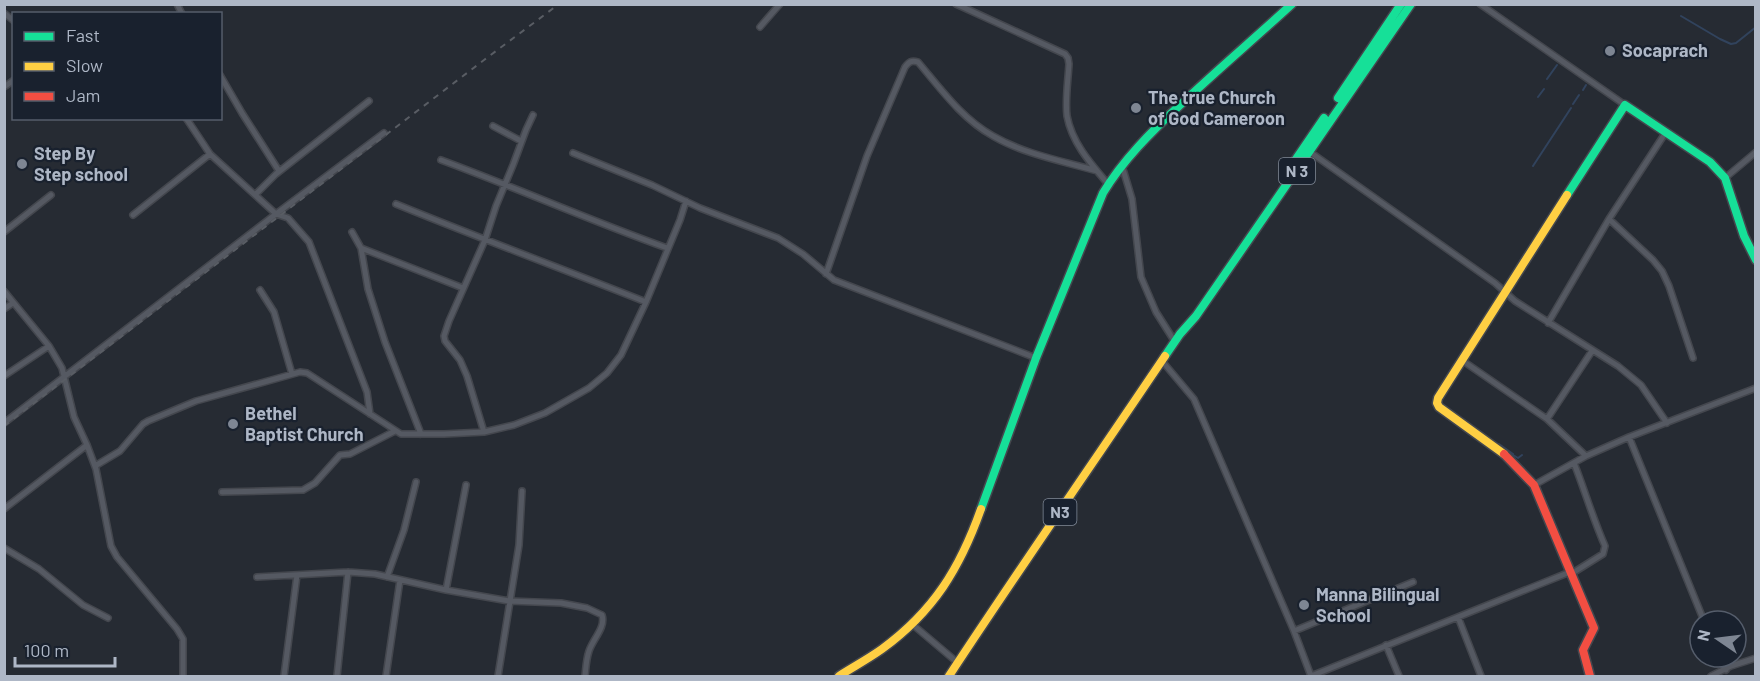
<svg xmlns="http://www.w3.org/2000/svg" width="1760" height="681" font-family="Barlow,sans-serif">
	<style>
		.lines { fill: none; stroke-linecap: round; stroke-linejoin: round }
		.stream { stroke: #31435d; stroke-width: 2 }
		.street-casing { stroke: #44474e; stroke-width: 8 }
		.fast-casing { stroke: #44474e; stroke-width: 11 }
		.slow-casing { stroke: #44474e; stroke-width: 11 }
		.jam-casing { stroke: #44474e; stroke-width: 11 }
		.street { stroke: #555962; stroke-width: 5 }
		.fast { stroke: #16e098; stroke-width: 8 }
		.slow { stroke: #ffcf43; stroke-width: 8 }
		.jam { stroke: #f24e42; stroke-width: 8 }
		.rail { stroke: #595d64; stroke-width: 2; stroke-dasharray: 6 6; stroke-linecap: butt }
		.poi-dot { fill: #7e8693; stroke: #19212e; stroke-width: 2 }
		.labels { text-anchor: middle; stroke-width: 4.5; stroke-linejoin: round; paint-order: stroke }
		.shield { fill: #19212e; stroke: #818a98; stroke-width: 1.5 }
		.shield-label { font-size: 16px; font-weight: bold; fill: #aeb7c6 }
		.poi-label { font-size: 18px; font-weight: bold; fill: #aeb7c6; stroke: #19212e; text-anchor: start }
	</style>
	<rect width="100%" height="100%" fill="#262b33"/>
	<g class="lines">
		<!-- stream -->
		<path class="stream" d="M1681,16L1720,39L1731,44L1736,43L1756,27
			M1547,79L1557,65
			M1583,90L1586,85
			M1538,97L1544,89
			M1573,104L1579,95
			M1533,166L1571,108
			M1499,444L1513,454
			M1513,455L1518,458L1522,455"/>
		<!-- street casing -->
		<g class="street-casing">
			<path id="street" d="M177,4L182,14
				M956,4L1065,54L1068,58L1069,64C1068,81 1065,100 1067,116C1072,143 1091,164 1108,184
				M1480,4L1625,105
				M4,13L14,21
				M760,27L780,4
				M220,75L242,113L279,171
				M4,87L14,80
				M186,118L210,154L276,214L288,218L309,242L367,392L370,414
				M493,126L521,141
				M1310,152L1495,283L1515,301L1618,366L1641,385L1667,423
				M573,153L652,185L700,208L778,238L803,254L834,280L1036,358
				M441,160C517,188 591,221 667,248
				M1122,166L1132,199L1141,277L1156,312L1175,342
				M1725,178L1756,152
				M255,195L276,174L369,101
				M396,204C479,238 563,269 646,302
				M133,215L210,154
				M1609,219L1653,260L1662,271L1669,286L1693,358
				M4,232L51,195
				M352,232L361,248L463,288
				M361,248L368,289L385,342L421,434
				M826,274L867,156L905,67C909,62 911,60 918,62C940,88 962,119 993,136C1024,154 1062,161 1097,171
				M260,290L274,312L292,374
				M4,291L49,346L62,368L74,417L87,445L96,469L111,546L117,557L177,629L183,639V676
				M4,309L13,303
				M1548,323L1609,219L1666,132
				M1162,361L1194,399L1294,631L1311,676
				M1463,361L1547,419L1586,456
				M4,376L49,346
				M1547,419L1592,351
				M4,423L276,214L384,133
				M484,432L467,376L460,360L445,341L444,336L449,321L485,240L496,206L513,165L526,130L533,115
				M1629,437L1704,621
				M95,466L120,451L143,424L148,421L196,401L300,372L307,373L401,434H444L484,432L514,425L545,413L589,388L607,373L621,355L646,302L680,220L686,201
				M1534,485L1586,456L1629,437L1756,388
				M222,492L303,490L315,483L340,455L350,454L395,431
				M4,509L87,445
				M4,548L39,569L83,605L108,618
				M1571,574L1603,554L1605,546C1593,519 1585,491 1574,463
				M257,577L348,572L375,574L446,590L509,601L561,603L587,608L602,615C606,627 593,639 589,651C586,660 586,668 585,676
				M387,577L404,530L416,482
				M446,590L466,485
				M1458,617L1481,676
				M912,624L958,663
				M1294,631L1413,582
				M1386,645L1399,676
				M1720,657L1726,670
				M284,676L297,575
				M337,676L348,572
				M386,676L400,580
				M498,676L519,545L522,491
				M1311,676L1570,572
				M1711,676L1731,666L1756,658"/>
		</g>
		<!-- fast casing -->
		<g class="fast-casing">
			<path id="fast" d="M1338,98L1401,4
				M1294,162L1324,118
				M1567,195L1625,105L1710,162L1725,178L1744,236L1756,260
				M1165,356L1180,334L1196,316L1411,4
				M981,509L1036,358L1103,193C1123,160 1151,132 1179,106C1216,71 1255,38 1292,4"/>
		</g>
		<!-- slow casing -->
		<g class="slow-casing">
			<path id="slow" d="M1504,454L1439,407L1437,403L1438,398L1567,195
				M839,676C853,667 868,659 882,649C934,611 960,568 981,509
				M949,676C1020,568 1093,463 1165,356"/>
		</g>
		<!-- jam casing -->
		<g class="jam-casing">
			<path id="jam" d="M1504,454L1534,485L1594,628L1583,650L1590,676"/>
		</g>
		<!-- street -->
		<use href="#street" class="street"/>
		<!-- fast -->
		<use href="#fast" class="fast"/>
		<!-- slow -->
		<use href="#slow" class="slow"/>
		<!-- jam -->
		<use href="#jam" class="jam"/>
		<!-- rail -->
		<path class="rail" d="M4,426L484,60L559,4"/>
	</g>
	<!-- markers -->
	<g class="poi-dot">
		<circle cx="1610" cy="51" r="6"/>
		<circle cx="1136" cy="108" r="6"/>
		<circle cx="22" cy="164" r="6"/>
		<circle cx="233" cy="424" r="6"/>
		<circle cx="1304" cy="605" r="6"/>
	</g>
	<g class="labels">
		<!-- shield labels -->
		<g class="shield">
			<rect x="1279" y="158" width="36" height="26" rx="4.5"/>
			<rect x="1043.5" y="499" width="33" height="26" rx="4.5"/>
		</g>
		<g class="shield-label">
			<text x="1297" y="177">N 3</text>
			<text x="1060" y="518">N3</text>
		</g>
		<!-- poi labels -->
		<g class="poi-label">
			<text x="1622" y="57">Socaprach</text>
			<text x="1148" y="104">The true Church<tspan x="1148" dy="21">of God Cameroon</tspan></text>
			<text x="34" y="160">Step By<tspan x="34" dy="21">Step school</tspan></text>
			<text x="245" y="420">Bethel<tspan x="245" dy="21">Baptist Church</tspan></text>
			<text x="1316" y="601">Manna Bilingual<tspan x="1316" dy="21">School</tspan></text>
		</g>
	</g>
	<!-- border -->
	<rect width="1760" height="681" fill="none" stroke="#aeb7c6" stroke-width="12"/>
	<!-- legend -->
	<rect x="12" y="12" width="210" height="108" fill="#19212e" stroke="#555d6b" stroke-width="1.5"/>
	<rect x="24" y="32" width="30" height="9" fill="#16e098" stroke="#555d6b" stroke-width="1.5"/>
	<text x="66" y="42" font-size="18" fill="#aeb7c6">Fast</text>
	<rect x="24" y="62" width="30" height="9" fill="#ffcf43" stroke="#555d6b" stroke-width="1.5"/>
	<text x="66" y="72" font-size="18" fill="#aeb7c6">Slow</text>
	<rect x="24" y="92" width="30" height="9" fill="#f24e42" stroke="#555d6b" stroke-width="1.5"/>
	<text x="66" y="102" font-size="18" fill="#aeb7c6">Jam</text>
	<!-- north arrow -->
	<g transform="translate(1718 639) rotate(284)"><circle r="28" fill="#19212e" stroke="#555d6b" stroke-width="1.5"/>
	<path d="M0-4.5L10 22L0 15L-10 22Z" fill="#7e8693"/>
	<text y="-9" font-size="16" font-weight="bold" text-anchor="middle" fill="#aeb7c6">N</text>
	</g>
	<!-- scale -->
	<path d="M15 657v9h100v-9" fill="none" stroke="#aeb7c6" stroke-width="3"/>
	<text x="24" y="657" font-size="18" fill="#aeb7c6" stroke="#19212e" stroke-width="4.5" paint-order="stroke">100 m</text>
</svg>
